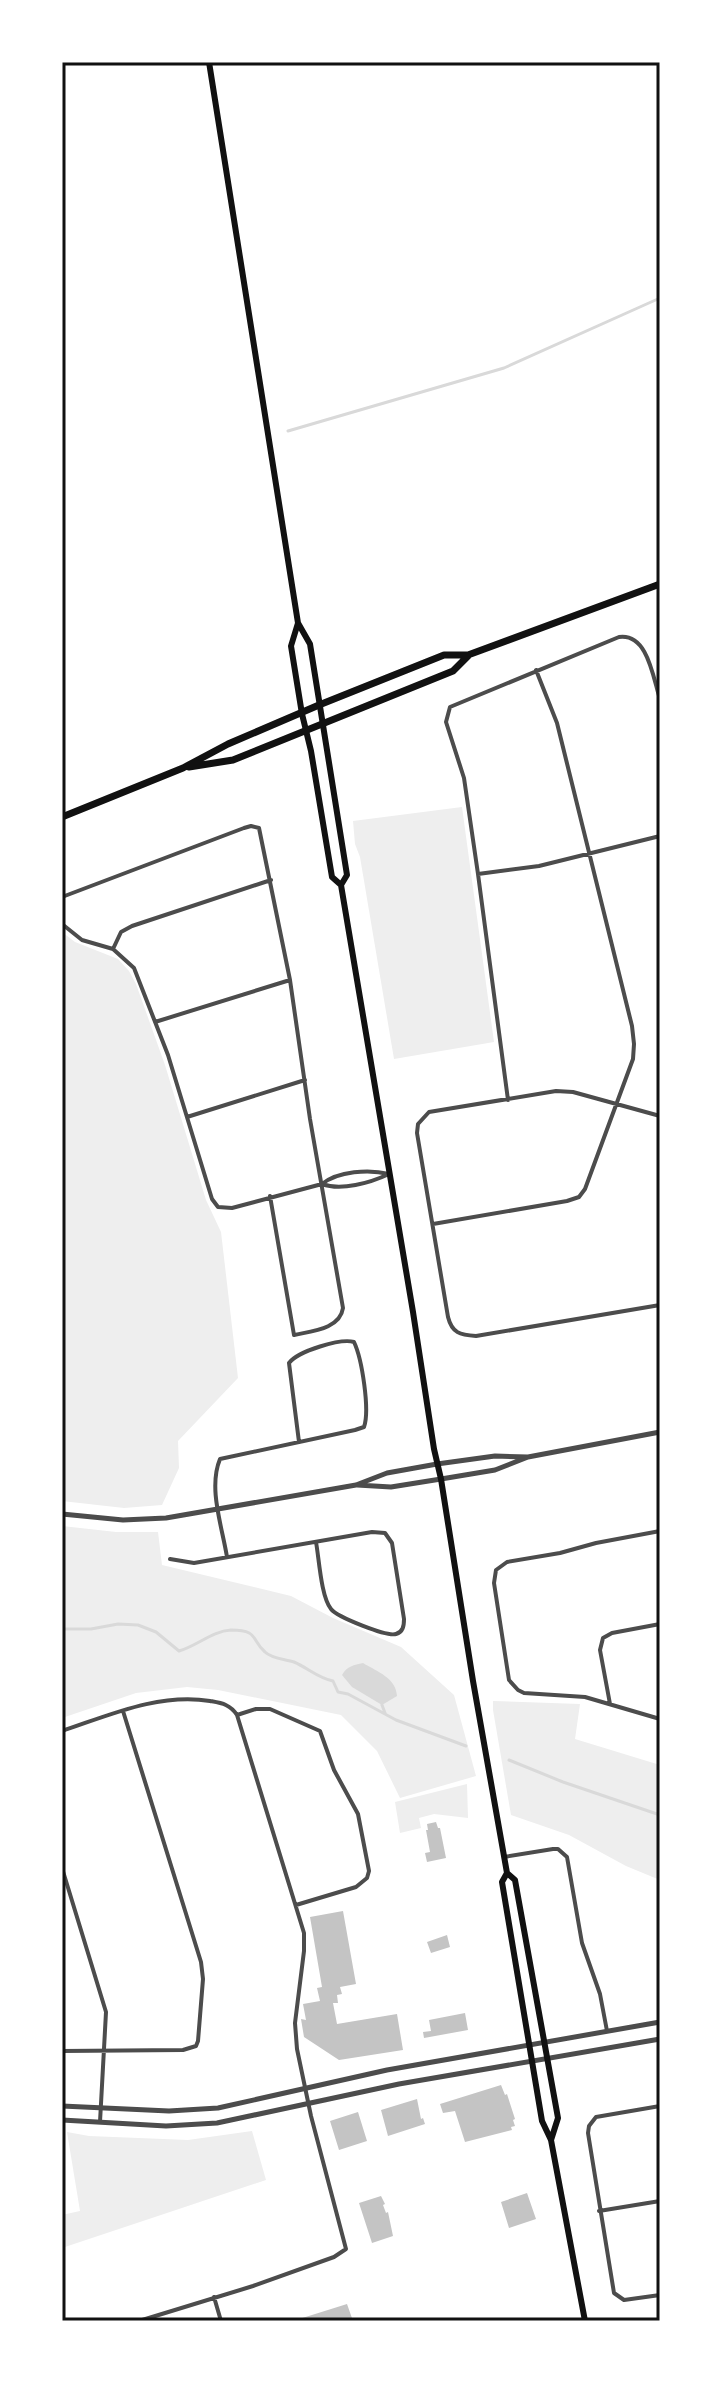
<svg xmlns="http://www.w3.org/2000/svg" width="722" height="2383" font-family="Merriweather,serif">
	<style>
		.green { fill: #eee }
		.water { fill: #d9d9d9 }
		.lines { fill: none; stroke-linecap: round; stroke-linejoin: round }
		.stream { stroke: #d9d9d9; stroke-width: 3 }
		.building { fill: #c4c4c4 }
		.minor { stroke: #4c4c4c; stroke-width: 4 }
		.tertiary { stroke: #4c4c4c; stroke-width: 5 }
		.secondary { stroke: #111; stroke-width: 6 }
		.primary { stroke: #111; stroke-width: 7 }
		.neatline { fill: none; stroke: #111; stroke-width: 3 }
	</style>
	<rect width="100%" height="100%" fill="#fff"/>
	<!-- green -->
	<path class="green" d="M462,807L494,1042L394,1059L360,857L355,844L353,821Z
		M62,932L75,942L118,959L129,971L136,984L165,1065L206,1200L221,1232L238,1378L178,1441L179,1468L162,1505L124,1508L62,1501Z
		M62,1526L116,1532H158L162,1565L291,1596L333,1618L401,1647L454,1695L476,1776L400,1798L377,1751L341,1715L218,1690L187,1687L136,1693L62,1718Z
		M493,1701L580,1704L575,1739L660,1765V1880L626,1866L569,1835L511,1815L493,1710Z
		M467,1784L468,1818L434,1814L419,1818L421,1828L400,1833L395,1802Z
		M252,2131L266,2180L62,2248V2215L80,2211L67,2132L89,2136L188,2140Z"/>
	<!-- water -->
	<path class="water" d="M363,1663C378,1672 396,1678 397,1696L382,1705L352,1687L342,1675C347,1666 354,1665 363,1663Z"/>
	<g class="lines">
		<!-- stream -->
		<path class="stream" d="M288,431L504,368L660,298
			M62,1629H91L118,1624L138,1625L156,1632L179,1651C197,1646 212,1631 231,1630C259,1630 251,1640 265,1652C272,1659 285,1659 294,1662C308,1668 318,1678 333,1681L338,1692L348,1694L396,1720L466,1746
			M382,1705L385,1713
			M509,1760L563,1782L660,1815"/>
	</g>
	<!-- building -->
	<path class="building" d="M436,1822L438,1828H440L446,1858L427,1862L425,1853L430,1852L426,1830H428L427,1824Z
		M343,1911L356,1984L340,1987L342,1994L337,1995L338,2003H333L337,2024L397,2014L403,2050L339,2060L304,2037L301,2019L306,2020L303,2004L320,2001L317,1988L322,1987L310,1917Z
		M447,1935L450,1947L431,1953L427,1942Z
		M465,2013L468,2030L424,2038L423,2032L431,2031L429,2020Z
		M501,2085L505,2095L507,2094L515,2119L513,2120L515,2126L511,2127L512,2130L465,2142L455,2111L443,2113L440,2104Z
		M417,2099L421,2119L423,2118L425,2124L388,2136L381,2110Z
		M358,2112L367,2141L339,2150L330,2121Z
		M527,2193L536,2219L509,2228L501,2202Z
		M381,2196L385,2204L383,2205L386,2213L388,2212L393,2236L372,2243L359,2203Z
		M347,2304L353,2321H296V2320Z"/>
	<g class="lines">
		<!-- minor -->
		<path class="minor" d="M478,874L464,778L446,722L450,707L619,637C648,633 653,678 660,699
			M62,897L244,828L251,826L259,828L290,980L310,1119L343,1308C340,1329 312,1331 294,1335L270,1196
			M62,924L82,940L113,949L134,968L168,1055L212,1199L218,1207L232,1208L322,1184C338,1171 369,1169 389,1174
			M113,949L121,932L132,926L271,880
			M155,1022L290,980
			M508,1100L478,874L539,866L660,836
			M660,1116L573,1092L556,1091L429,1112L418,1124L417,1133L448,1317C452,1333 460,1335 476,1336L660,1305
			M187,1117L305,1080
			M322,1184C341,1191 370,1183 389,1174
			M433,1224L567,1201L579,1197L585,1189L633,1059L634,1044L632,1026L557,723L536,670
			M660,1531L596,1543L560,1553L507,1562L496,1570L494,1583L509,1680L518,1690L524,1693L585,1697L660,1719
			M227,1557C222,1526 208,1488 220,1459L355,1430L364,1427C370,1410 362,1359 354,1342C341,1338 298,1351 289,1363L299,1442
			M170,1559L194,1563L372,1532L385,1533L392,1543L404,1619C404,1626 403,1632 396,1634C387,1637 337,1617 331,1609C321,1597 319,1558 316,1542
			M610,1704L600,1650L603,1638L612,1633L660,1624
			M237,1715L256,1709H270L320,1731L334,1770L358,1814L369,1871L367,1878L356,1887L296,1905
			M62,1731C110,1715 158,1693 210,1701C221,1703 230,1704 237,1715L304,1933V1951L295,2023L297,2049L311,2116L346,2249L334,2257L253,2286L139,2321
			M504,1857L553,1849H558L567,1857L582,1943L600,1994L607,2031
			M62,1868L106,2012L100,2122
			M62,2051L183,2050L196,2046L198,2041L203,1979L201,1962L123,1711
			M660,2106L596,2117L589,2126L588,2133L614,2293L624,2300L660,2295
			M599,2211L660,2201
			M214,2297L221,2321"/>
		<!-- tertiary -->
		<path class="tertiary" d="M357,1485L391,1487L441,1479L495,1470L528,1457L660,1432
			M62,1514L123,1520L166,1518L356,1485L387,1473L437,1464L495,1456L528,1457
			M62,2106L169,2111L218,2108L387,2070L660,2022
			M62,2120L166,2126L217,2123L399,2084L660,2039"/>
		<!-- secondary -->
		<path class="secondary" d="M209,62L298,623L310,644L347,875L341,885
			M298,623L291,646L302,714L311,751L332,877L341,885L413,1312L434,1449L441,1479L473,1681L507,1873L502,1882L542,2121L551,2140L585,2321
			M507,1873L515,1880L558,2118L551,2140"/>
		<!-- primary -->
		<path class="primary" d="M189,767L233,760L453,671L468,656
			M62,817L183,768L228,744L319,705L444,655H468L660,584"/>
	</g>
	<!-- border -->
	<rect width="722" height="2383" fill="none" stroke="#ffffff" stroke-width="128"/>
	<rect x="64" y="64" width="594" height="2255" class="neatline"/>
</svg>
